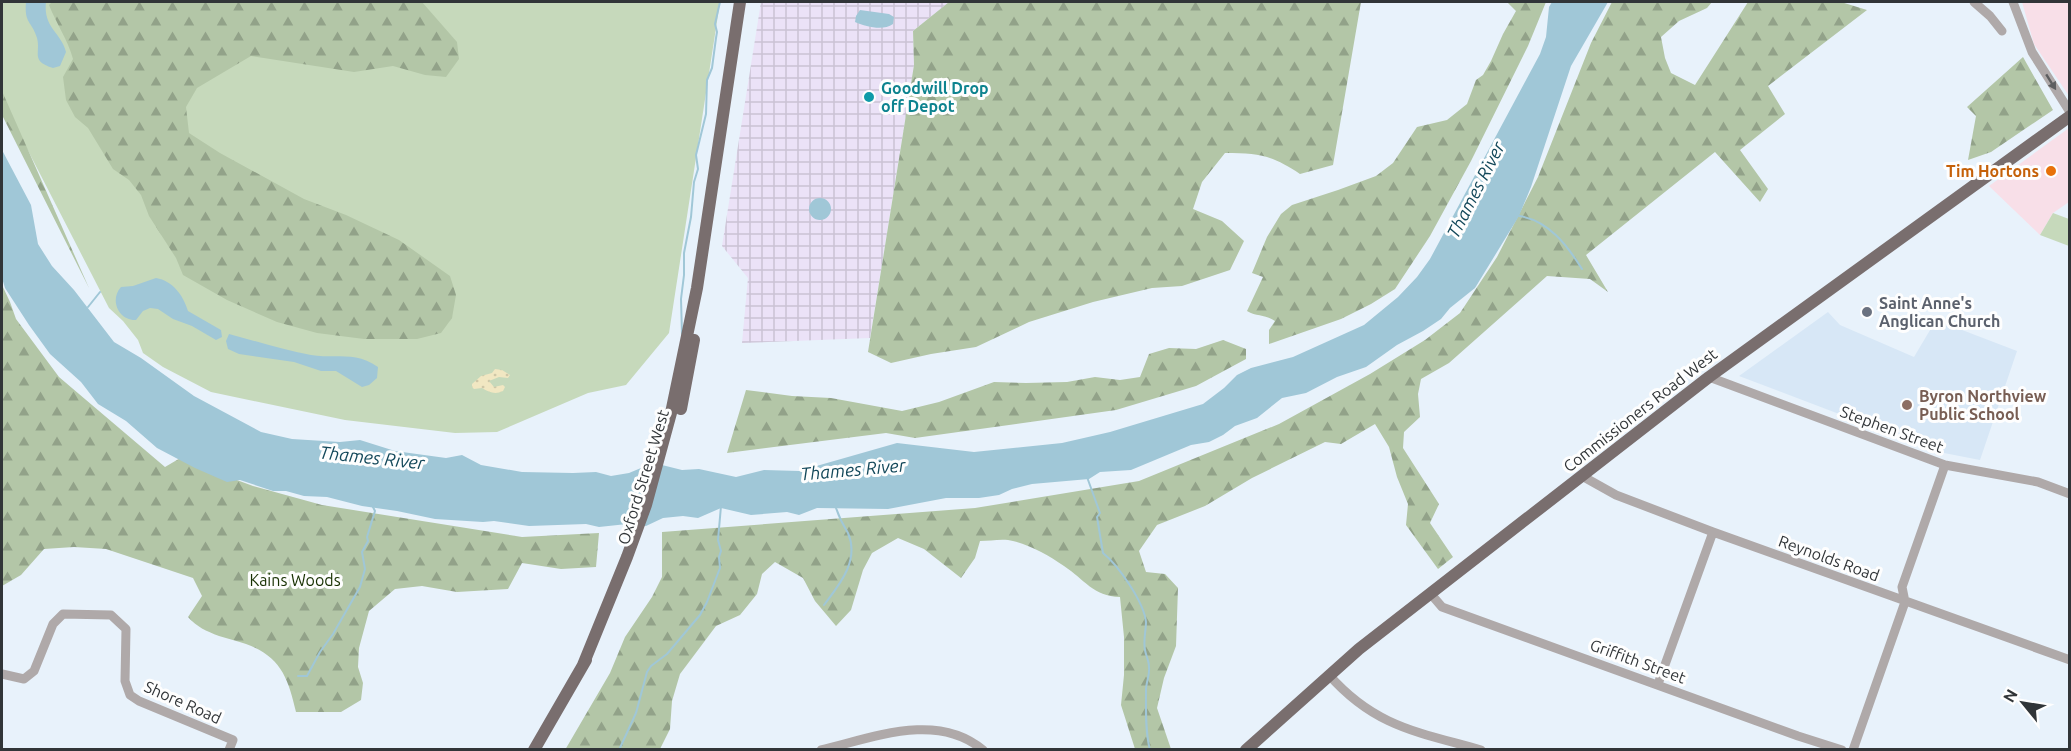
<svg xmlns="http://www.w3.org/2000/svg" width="2071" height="751" font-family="Ubuntu,sans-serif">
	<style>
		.commercial { fill: #f8dfe8 }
		.industrial { fill: url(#industrial-grid) }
		.built { fill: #d7e7f6 }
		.green { fill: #c6d9bb }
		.forest { fill: url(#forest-firs) }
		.sand { fill: url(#sand-dots) }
		.water { fill: #a0c7d7 }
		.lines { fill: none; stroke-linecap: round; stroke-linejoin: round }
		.stream { stroke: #a0c7d7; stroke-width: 2 }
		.minor { stroke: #afa9a9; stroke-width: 9 }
		.major { stroke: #796e6e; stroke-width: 12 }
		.oneway { fill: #5d5e60 }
		.culture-dot { fill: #0f9aa8; stroke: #fefefe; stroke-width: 2 }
		.food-dot { fill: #e8710a; stroke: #fefefe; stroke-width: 2 }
		.worship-dot { fill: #6b7280; stroke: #fefefe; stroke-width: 2 }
		.education-dot { fill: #8d6e63; stroke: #fefefe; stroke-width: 2 }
		.labels { text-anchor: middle; stroke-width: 6; stroke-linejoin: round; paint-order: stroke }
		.culture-label { font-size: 16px; font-weight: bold; fill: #0d838f; stroke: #fefefe; text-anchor: start }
		.food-label { font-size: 16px; font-weight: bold; fill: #c56008; stroke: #fefefe; text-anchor: end }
		.worship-label { font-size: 16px; font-weight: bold; fill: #5b616d; stroke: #fefefe; text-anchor: start }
		.education-label { font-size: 16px; font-weight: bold; fill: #785e54; stroke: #fefefe; text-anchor: start }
		.street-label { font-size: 16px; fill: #313538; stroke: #fefefe }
		.park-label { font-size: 16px; fill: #183102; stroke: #fefefe }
		.water-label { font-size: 18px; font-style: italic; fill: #13485a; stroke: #fefefe }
	</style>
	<defs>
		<pattern id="industrial-grid" width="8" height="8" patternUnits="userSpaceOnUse" patternTransform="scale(1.5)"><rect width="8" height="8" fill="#ebe2f7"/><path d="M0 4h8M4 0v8" fill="none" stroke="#cac2d4"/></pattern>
		<pattern id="forest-firs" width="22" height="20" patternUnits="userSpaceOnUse" patternTransform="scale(1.5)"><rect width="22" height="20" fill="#b3c6a7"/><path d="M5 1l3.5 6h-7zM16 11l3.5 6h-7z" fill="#92a289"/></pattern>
		<pattern id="sand-dots" width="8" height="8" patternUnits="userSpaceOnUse" patternTransform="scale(1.5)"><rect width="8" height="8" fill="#f1e7c2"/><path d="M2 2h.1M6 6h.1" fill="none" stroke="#cfc7a7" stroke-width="1.8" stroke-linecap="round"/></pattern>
	</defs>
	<rect width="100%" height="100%" fill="#e8f2fb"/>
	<!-- commercial -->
	<path class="commercial" d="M2022,2H2069V96L2034,44Z
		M2069,128V202L2053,213L2040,235L1989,186Z"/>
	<!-- industrial -->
	<path class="industrial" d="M761,2H949L913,31L914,65L870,338L742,343L748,278L722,246Z"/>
	<!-- built -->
	<path class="built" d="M1828,312L1840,325L1914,357L1936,320L2017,351L1980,460L1939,452L1739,376Z"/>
	<!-- green -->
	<path class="green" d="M2,2H720L669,333L626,385L588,393L497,432L455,433L345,420L211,392L163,367L143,353L138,340L123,321L109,308L2,100Z
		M2053,213L2069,219V246L2040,235Z"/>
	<!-- forest -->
	<path class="forest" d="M52,2H422L457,42L459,59L446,77L425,75L393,66L354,72L251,56L197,88L186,107L189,133L220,153L304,199L346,215L399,240L450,276L456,295L452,318L441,333L417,339H364L317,333L277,322L227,300L183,275L176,258L149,216L141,195L129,180L113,169L88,128L75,117L66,100L63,77L73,59C68,40 56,23 49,5Z
		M949,2H1361L1333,165L1300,174C1271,155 1259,153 1225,153L1202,182L1193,209L1222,221L1244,241L1230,270L1182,286L1152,288L1093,302L1029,322L976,347L931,354L891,363L868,352L914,65L913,31Z
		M1507,2H1546L1528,46L1471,161L1430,236L1395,289L1371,304L1341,319L1269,344V330L1275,321C1265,314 1257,317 1247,311L1263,277L1252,273L1267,237L1281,214L1292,205L1338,190L1376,176L1393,163L1417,127L1447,120L1467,104L1476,80L1483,75L1491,61L1503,34L1516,11Z
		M1612,2H1712L1707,8L1679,21L1661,37L1665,58L1671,73L1695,85L1748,2H1841L1867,10L1768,86L1785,114L1740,150L1768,189L1760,202L1715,152L1586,255L1608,292L1590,279L1547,276L1449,363L1421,379L1418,394L1420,417L1404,432L1403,448L1439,504L1430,523L1453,557L1438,569L1406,525L1408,504L1397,477L1389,447L1375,424L1341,444L1325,442L1252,478L1205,506L1157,525L1139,551L1146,572L1165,574L1178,588L1176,646L1164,678L1157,708L1171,749H1135L1121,705L1124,675V637L1120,597C1093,596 1085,580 1064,566C1048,555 1027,543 1008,540C999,539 989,541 980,541L975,558L961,578L924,549L898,538L872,553L863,570L851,610L836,626L815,601L803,578L775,562L762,574L757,594L740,615L716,626L680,674L672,701L670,729L660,749L565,750L610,673L625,637L652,597L662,577V532L975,508L1139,481L1279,424L1370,374L1425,340L1460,313L1497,257L1538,177L1591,43Z
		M2023,57L2053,110L1991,152L1968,160L1976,116L1967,107Z
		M2,91L89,288L2,115Z
		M2,285L10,302L16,319L59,377L165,467L182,457L191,463L253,486L322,505L522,537L599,533L596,567L561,569L522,563L508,589L457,592L422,586L395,589L369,611L359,648L358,667L363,683L361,700L341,712H296C288,678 281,657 246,644C238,641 228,639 219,636C206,631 197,627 188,617L202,596L193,578L106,549L74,547L44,549L21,575L2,586Z
		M1223,340L1246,349V359L1196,386L1116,410L915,438L886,433L727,453L746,390L792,396L831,398L902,411L939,402L994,382L1026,383L1067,382L1095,377L1120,380L1140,377L1149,354L1169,348L1196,349Z"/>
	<!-- sand -->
	<path class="sand" d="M495,369L502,370L510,375L508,378L499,377L489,381L494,387L503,385L505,387L503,391C495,395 489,392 482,388L474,389L472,387V384L481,376L492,373Z"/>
	<!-- water -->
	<path class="water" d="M26,2H46C43,28 61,32 66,52L60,66L53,68C30,61 41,53 37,38C32,21 24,24 26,2Z
		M1552,2H1608L1571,66L1531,187L1519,216L1475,288L1450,308L1441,319L1423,331L1397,345L1366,367L1337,377L1306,393L1282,398L1257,418L1235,426L1223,435L1209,442L1191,445L1131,470L1100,472L1089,479L1032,484L1012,489L999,495L979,498H946L888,509L817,508L799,515L787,512L751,515L721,508L698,518L683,516L663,518L646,526L627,524L599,527L586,524L529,526L494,521L483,522L435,519L397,511L362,506L327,497L304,496L286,491H273L240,480L227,482L195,468L157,448L126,421L98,404L81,382L50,354L29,325L5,288L2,278V150L31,205L38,244L52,266L74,290L114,342L141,358L194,396L261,432L292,439L340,442L360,440L395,451L446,458L462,455L481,465L522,472L573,473L596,472L611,476L629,473L641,468L662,465L682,470L699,469L736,477L764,470L799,471L897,443L974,452L1062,443L1110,432L1203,404L1224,388L1237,375L1251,368L1293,357L1364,325L1398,297L1417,277L1430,259L1540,54L1546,37L1549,7Z
		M860,10L889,14L894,17L893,24C883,31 867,27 855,22L856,16Z
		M809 209a11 11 0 1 1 22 0a11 11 0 1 1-22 0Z
		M156,278C173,281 183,295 188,311L221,330L222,337L216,340L192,326L173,319L158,309L150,308L143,311L136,320C119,321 109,300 121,287L133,286Z
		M229,334C256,341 283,350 311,355C336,359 355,351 378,367L377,378L369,385L362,387L336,371H321L294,362L239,354L228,349L226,341Z"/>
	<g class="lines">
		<!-- stream -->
		<path class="stream" d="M1519,216C1548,220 1567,245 1582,269
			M88,307L100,292
			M682,334L681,299L684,275V253L691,217L694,182L698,169L696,155L706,114L707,80L712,68L716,38L717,32L715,24L720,2
			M1087,477L1100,513L1097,517L1103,553C1118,565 1144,602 1146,622C1146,631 1143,640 1145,650C1146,656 1149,661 1149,667C1150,675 1146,682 1146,690C1146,709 1145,731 1150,750
			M824,605C839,585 860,561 848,533C843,525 839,517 836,508
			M298,676H307L320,652L333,634L360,587L365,569L362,552L368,541L367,537L375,511L372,505
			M619,750L636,713L647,672L651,666L667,654L700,615L707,602L720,568L719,557L721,551L718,540L721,506"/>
		<!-- minor -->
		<path class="minor" d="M1974,2L1990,16L2002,31
			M2013,2L2032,52L2070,112
			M1709,377L1945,465L2038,482L2070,494
			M1582,476L1616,495L1713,532L2070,660
			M1430,593L1442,607L1798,736L1842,750
			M2,674L24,679L34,671L53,624L63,614L111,615L126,629L125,681L130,695L139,701L233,740L229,750
			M1329,675C1375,727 1418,732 1481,750
			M1658,684L1713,532
			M821,750C872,738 937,711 983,750
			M1853,750L1905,602L1902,587L1945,465"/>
		<!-- major -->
		<path class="major" d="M681,409L694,340
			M583,665L627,557L646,505L671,413L697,288L740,2
			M534,750L586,660
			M1246,750L1359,649L1709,377L2070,116"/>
	</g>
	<!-- one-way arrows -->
	<defs><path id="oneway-solid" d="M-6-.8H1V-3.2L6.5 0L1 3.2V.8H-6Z" transform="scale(1.5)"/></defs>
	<use class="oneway" href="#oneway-solid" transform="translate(2051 82) rotate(58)"/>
	<!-- markers -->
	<circle class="culture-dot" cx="869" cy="97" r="6"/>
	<circle class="food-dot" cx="2051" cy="171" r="6"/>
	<circle class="worship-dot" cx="1867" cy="312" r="6"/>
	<circle class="education-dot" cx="1907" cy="405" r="6"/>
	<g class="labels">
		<!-- culture labels -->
		<g class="culture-label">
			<text x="881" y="94">Goodwill Drop<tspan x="881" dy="18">off Depot</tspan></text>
		</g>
		<!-- food labels -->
		<g class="food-label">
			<text x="2039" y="177">Tim Hortons</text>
		</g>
		<!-- worship labels -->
		<g class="worship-label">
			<text x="1879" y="309">Saint Anne's<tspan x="1879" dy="18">Anglican Church</tspan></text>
		</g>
		<!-- education labels -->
		<g class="education-label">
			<text x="1919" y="402">Byron Northview<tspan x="1919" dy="18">Public School</tspan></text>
		</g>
		<!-- street labels -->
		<g class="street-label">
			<text transform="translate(1640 410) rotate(-38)" y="6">Commissioners Road West</text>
			<text transform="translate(1892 429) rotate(20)" y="6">Stephen Street</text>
			<text transform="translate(643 477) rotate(-73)" y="6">Oxford Street West</text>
			<text transform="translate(1829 558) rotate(20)" y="6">Reynolds Road</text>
			<text transform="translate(1638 661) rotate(20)" y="6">Griffith Street</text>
			<text transform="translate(183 702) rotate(24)" y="6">Shore Road</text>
		</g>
		<!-- park labels -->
		<g class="park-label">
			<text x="295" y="586">Kains Woods</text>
		</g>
		<!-- water labels -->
		<g class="water-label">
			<text transform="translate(1476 190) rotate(-63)" y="6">Thames River</text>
			<text transform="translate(372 458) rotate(6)" y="6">Thames River</text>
			<text transform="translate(853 470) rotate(-5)" y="6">Thames River</text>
		</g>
	</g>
	<!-- border -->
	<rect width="2071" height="751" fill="none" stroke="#313538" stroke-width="6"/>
	<!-- north arrow -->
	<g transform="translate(2023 703) rotate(300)" stroke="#fefefe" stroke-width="4.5" paint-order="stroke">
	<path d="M0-4.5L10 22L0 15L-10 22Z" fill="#313538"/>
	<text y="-9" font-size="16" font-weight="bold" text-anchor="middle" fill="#313538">N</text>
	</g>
</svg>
